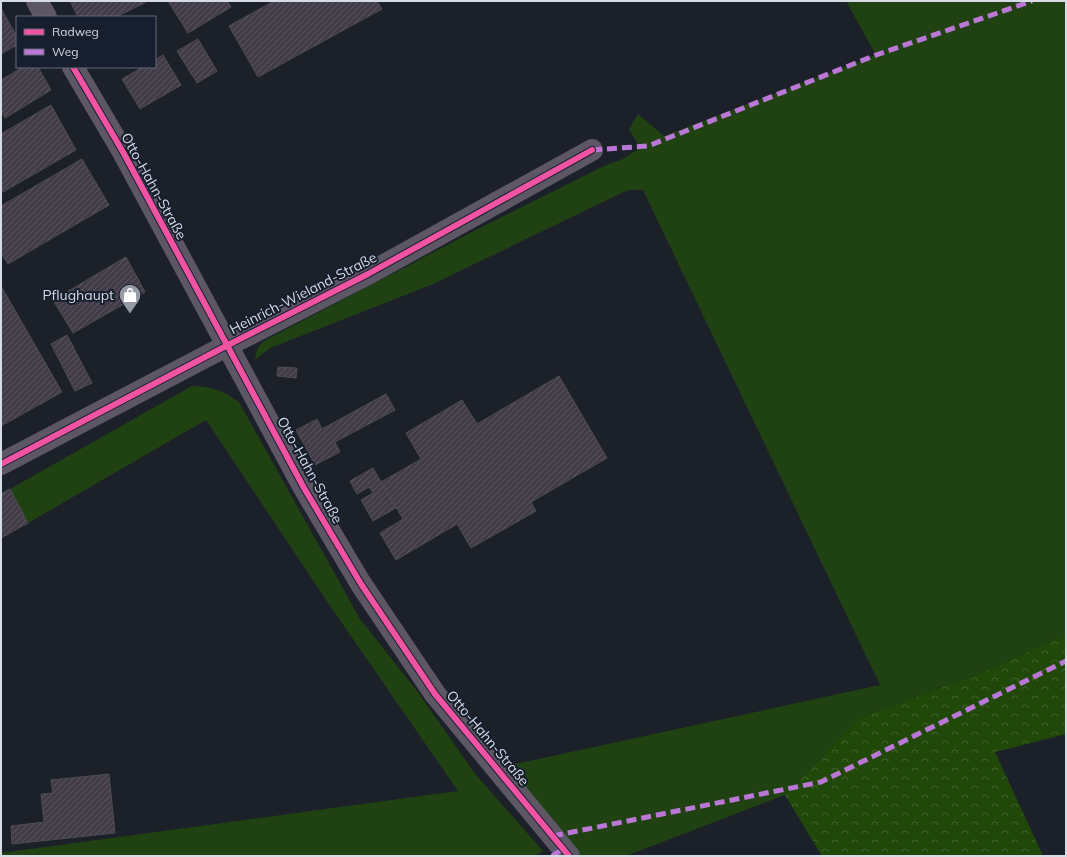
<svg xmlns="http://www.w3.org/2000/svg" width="1067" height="857" font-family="Mulish,sans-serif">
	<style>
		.grass { fill: #204212 }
		.forest { fill: url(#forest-crowns) }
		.building { fill: url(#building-hatch); stroke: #4c4c53 }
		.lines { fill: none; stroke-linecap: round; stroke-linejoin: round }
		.minor { stroke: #5c5665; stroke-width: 22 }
		.quiet { stroke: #ba77d6; stroke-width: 5; stroke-dasharray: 10 5; stroke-linecap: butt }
		.cycleway-casing { stroke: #171f2e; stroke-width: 8 }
		.cycleway { stroke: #f153a3; stroke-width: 6 }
		.labels { text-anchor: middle; stroke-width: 4; stroke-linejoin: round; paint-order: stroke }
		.street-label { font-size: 14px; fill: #d6dbe6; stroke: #171f2e }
		.poi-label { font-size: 14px; fill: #d6dbe6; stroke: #171f2e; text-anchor: end }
	</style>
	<defs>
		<pattern id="forest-crowns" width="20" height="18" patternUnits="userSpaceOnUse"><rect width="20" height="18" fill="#204909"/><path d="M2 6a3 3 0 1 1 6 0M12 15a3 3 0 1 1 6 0" fill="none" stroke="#40632d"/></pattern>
		<pattern id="building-hatch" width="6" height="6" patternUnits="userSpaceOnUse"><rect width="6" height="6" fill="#423b48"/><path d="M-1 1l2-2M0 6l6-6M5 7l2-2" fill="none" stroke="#5d5762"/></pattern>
	</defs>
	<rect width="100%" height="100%" fill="#1c2029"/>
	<!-- grass -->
	<path class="grass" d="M846,1H1066V635L980,673L860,718L785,795L626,856H569L496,766L520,763L880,685L643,190H628L431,285L270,348L255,360L257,350L262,342L478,229L604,166L623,159L640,148L629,129L638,114L664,136L876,55Z
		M192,386C211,386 223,391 239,402L360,619L417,691L476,775L543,851L535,856H1V853L458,791L328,603L206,420L28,523L10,489Z"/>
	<!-- forest -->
	<path class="forest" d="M1066,635V734L995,752L1043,856H822L785,795L860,718L980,673Z"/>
	<!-- building -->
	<path class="building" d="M70,1H145L146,2L116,17H78Z
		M168,1H227L231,7L188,33Z
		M274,1H377L382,9L258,77L229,26Z
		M1,8L17,37V45L1,54Z
		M198,39L217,71L197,83L177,51Z
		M163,55L181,85L140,109L122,79L143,67H155V60Z
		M23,67H38L51,90L5,118L1,112V80Z
		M51,105L76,150L1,193V134Z
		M82,159L109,205L8,264L1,253V206Z
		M126,257L145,292L73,333L53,300Z
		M1,286L62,392L1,426Z
		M67,335L92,383L75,391L51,344Z
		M278,367L297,368L296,378L277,376Z
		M559,376L607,458L531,502L536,511L471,548L457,524L396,560L380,533L403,519L381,482L421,459L406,433L462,400L477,424Z
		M386,394L395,410L335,442L340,452L315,465L296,430L317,419L322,429Z
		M373,468L396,508L373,521L361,500L373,493L369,487L357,494L350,481Z
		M10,489L28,523L1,538V494Z
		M109,774L115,833L12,844L11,826L44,822L41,794L53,793L51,780Z"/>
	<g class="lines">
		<!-- minor -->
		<path class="minor" d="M37,1L46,17
			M73,67L123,152L304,488L361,584L435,694L569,856
			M1,464L228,345L368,274L592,150"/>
		<!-- quiet -->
		<path class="quiet" d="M592,150L648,146L876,55L1032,1
			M553,836L821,782L1066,661
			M552,856L563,849"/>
		<!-- cycleway casing -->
		<g class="cycleway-casing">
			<path id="cycleway" d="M73,67L123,152L304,488L361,584L435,694L569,856
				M1,464L228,345L368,274L592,150"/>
		</g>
		<!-- cycleway -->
		<use href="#cycleway" class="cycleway"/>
	</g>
	<!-- icons -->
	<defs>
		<g id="shop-pin" transform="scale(1.15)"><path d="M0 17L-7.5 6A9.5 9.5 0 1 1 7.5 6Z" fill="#959aa4" stroke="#171f2e"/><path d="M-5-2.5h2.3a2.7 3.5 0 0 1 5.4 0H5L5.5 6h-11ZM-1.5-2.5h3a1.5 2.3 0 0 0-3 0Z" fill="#fff"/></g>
	</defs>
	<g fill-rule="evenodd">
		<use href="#shop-pin" x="130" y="295"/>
	</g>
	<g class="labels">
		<!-- street labels -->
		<g class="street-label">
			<text transform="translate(154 186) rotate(61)" y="5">Otto-Hahn-Straße</text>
			<text transform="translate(303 293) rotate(-27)" y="5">Heinrich-Wieland-Straße</text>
			<text transform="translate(310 470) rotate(61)" y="5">Otto-Hahn-Straße</text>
			<text transform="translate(488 738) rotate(50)" y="5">Otto-Hahn-Straße</text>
		</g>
		<!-- poi labels -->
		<g class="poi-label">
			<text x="114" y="300">Pflughaupt</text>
		</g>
	</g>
	<!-- border -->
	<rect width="1067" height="857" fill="none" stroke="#d6dbe6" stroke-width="4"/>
	<!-- legend -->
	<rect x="16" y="16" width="140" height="52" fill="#171f2e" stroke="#636a78"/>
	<rect x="24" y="29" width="20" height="6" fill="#f153a3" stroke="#636a78"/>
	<text x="52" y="36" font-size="12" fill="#d6dbe6">Radweg</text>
	<rect x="24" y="49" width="20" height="6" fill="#ba77d6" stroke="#636a78"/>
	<text x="52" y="56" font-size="12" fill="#d6dbe6">Weg</text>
</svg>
